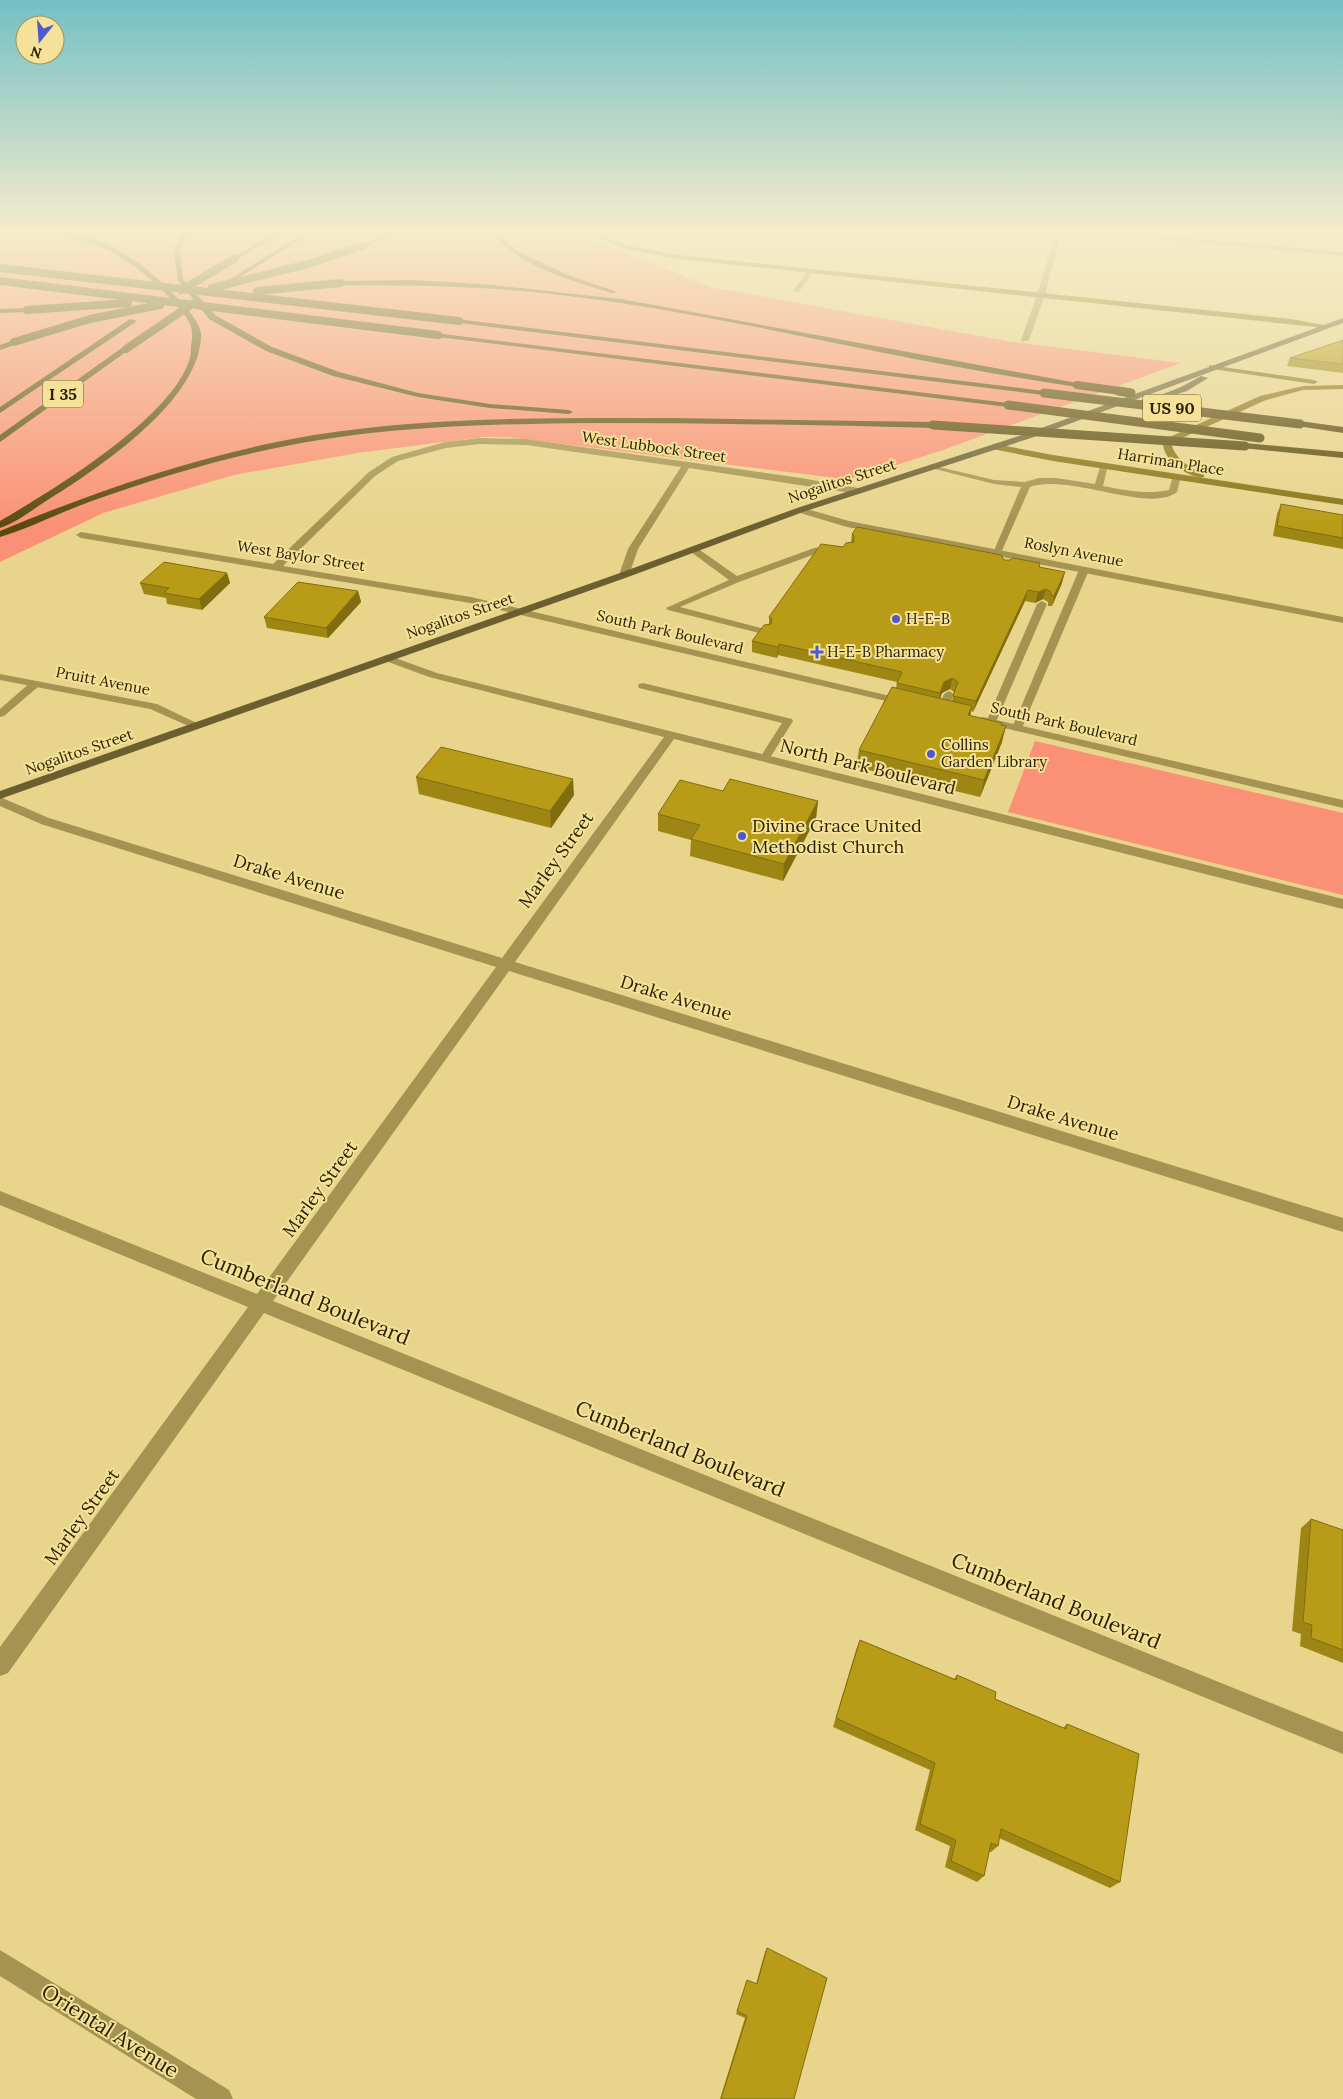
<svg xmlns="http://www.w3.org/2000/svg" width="1343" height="2099" font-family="Lora,serif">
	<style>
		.green { fill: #fa9176 }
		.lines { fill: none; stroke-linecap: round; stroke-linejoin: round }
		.lane { fill: #a59451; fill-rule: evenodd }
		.street { fill: #a59451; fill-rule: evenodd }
		.secondary { fill: #897417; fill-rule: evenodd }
		.primary { fill: #6b5f30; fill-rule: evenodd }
		.highway { fill: #5a4b0d; fill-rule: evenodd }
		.highway-bridge-far1 { stroke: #5a4b0d; stroke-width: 8 }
		.highway-bridge { stroke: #5a4b0d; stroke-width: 9 }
		.wall { fill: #9e8614; fill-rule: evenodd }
		.shaded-wall { fill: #816d10 }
		.building { fill: #b89c17; stroke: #816d10 }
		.poi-dot { fill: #4f58cf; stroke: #f5e298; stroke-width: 2 }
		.labels { text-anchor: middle; stroke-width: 4; stroke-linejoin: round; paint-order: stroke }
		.far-street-label { font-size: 15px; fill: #292103; stroke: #f5e298 }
		.far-poi-label { font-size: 15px; fill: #292103; stroke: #f5e298; text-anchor: start }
		.shield { fill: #f5e298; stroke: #665b30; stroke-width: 1 }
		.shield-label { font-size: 16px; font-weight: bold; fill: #292103 }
		.street-label { font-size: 18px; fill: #292103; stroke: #f5e298 }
		.poi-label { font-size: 18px; fill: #292103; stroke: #f5e298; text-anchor: start }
		.near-street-label { font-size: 21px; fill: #292103; stroke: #f5e298 }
	</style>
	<rect width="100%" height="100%" fill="#e8d48b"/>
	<!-- green -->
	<path class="green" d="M0,231H574L607,247L630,254L710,287L1007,341L1181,363L943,450L859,477L844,479L508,437H483L357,453L234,475L103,513L0,562Z
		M1035,741L1343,813V895L1008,812Z"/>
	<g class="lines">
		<!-- lane -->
		<path class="lane" d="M1101,463L1108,465L1103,486C1125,490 1147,495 1169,490L1173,476L1177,474L1181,476L1177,492C1149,514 1070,473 1030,487L1001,553L997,556L993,553L1021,487L994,484L927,467L931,465L994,480L1025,482L1039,478H1056L1095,484Z
			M835,546L838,547V551L818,553L739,582L680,607L769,630V634H763L668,610L666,608L729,580L691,552V548H697L737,576L814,548Z
			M1084,567L1089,570L1022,728L1017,731L1013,730L1012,728L1079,570Z
			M1042,601L1047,604L996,722L991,725L987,724L986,722L1037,604Z
			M35,681L39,682V686L4,716L0,717V709L31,682Z
			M643,683L792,719L793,721L768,761H760L759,759L782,723L639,688L638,686L639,684Z
			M949,691L954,694L947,711L942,714L938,713L937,711L944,694Z"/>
		<!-- street -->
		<path class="street" d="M612,231H621L600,239L595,238Z
			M1056,231H1062L1045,295L1029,340L1022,342L1021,340L1037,295Z
			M1084,231H1107L1343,252V256L1087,233Z
			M809,269L814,270L799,292H795L793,291Z
			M480,438L526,439L801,478L858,488L863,491L858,494L689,468L638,549L629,575L624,578L619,575L628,549L681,467L526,445L480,444L446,448L398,461L375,476L283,566L471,597L907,700L913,703L907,706L470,603L81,538L76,535L81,532L273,564L369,472L392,457L445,442Z
			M800,507L849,521L1343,617V623L847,527L797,512L795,510Z
			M387,655L437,673L1343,899V909L674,739L515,962L1343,1218V1232L509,971L273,1301L1343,1732V1754L264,1313L8,1673L0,1676V1647L248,1307L0,1205V1191L257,1294L496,967L41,824L0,806V797L49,818L502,958L664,737L429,677L383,660L382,658L383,656Z
			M0,674L157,704L203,726L201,728H193L150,709L0,680Z
			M983,717L1343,800V808L979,722L977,720Z
			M0,1950L229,2090L233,2099H196L0,1976Z"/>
		<!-- secondary -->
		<path class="secondary" d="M580,231H589L629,246L679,255L1291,319L1329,326L1325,328L679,259L626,249Z
			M1209,365L1314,380L1318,382L1314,384L1212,369H1209Z
			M1343,385V389L1303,390L1266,400L1171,443C1176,460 1188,467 1204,473V477C1188,479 1160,458 1163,440L1260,396L1303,386Z
			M995,444L1053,455L1343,499V505L1053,461L992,449V445Z"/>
		<!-- primary -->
		<path class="primary" d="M1343,318V323L1031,438L803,512L628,577L0,799V791L620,573L797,508L1025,434Z
			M1201,376L1208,378L1187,391L1154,401L1150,399L1181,387Z"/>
		<!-- highway -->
		<path class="highway" d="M60,231C91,231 132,255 154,276C167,287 200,317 201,334C202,400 96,470 46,501C32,510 16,523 0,528V521C53,490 169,420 189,361C191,356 191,351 191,346C193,335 193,327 186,317C165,290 137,264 105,249C92,243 70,239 60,231Z
			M182,231H188L180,251L183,279L215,315L272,347L339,372L418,393L490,404L569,410L573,412L569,414L490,408L418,397L333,376L266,351L209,319L178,280L174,251Z
			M277,231H284L236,260L231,259Z
			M307,231H314L232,282L227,281Z
			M390,231H398L367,246L362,245Z
			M491,231H497L515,250L568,275L617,292L611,293C569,279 518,267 491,231Z
			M411,280L482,284L621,299L1077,383L1081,385L1077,387C1025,379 972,370 920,360C798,336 676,308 552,294C481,286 411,285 340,285L337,283L340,281Z
			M30,308V312H27L0,313V309Z
			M130,319L137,321L0,413V407Z
			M456,319L1044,391L1048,393L1044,395L459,323L455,321Z
			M435,333L1008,403L1012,405L1008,407L438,337H435Z
			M14,340H17V344L0,350V345Z
			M123,347L130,349L0,442V435Z
			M672,418L933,422L937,425L933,428C820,425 707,423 594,423C488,424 381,426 276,448C213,461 150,480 89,502C59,513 30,528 0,537V531C101,489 206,453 314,435C432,416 553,418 672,418Z
			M1300,421L1343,427V433L1297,426L1296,424Z
			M1245,443L1343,452V458L1242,448V444Z"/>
		<!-- highway-bridge-far1 -->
		<path class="highway-bridge-far1" d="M0,268L459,321
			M0,281L438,335
			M212,288L308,264L365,245
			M181,290L234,259
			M257,291L340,283
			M27,310L128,303
			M14,342L90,319L160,305
			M126,349L195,302
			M1077,385L1127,392"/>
		<!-- highway-bridge -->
		<path class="highway-bridge" d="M1118,391L1131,393
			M1044,393L1300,424
			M1008,405L1260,438
			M933,425L1245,446"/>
	</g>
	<!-- wall -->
	<path class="wall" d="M1343,340V373L1287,366L1290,358Z
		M1281,504L1343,515V549L1273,536L1277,514Z
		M852,534L1004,560L1039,567L1062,583L1052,606H1048V602L1043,599L1035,603L1025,601L973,712L971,711L970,716L1001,725L1002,742L980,797L856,767L859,750L896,688L897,682L778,655L777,658L752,652V641L769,625V617L843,547L851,542ZM950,689L954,692L952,701L940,698L942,693Z
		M227,573L230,583L202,610L167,604L166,598L144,594L140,583Z
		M358,591L361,602L328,638L267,628L264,617Z
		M416,777L574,795L551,828L419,794Z
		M723,791L818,801L816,818L783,881L690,856L691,840L658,831V814Z
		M1311,1519L1343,1530V1663L1300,1646L1301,1634L1292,1631L1301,1528Z
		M860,1640L954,1679L957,1675L995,1699L1063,1728L1067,1724L1120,1882L1110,1888L999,1838L998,1846L991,1852H989L984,1876L977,1882L945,1867L950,1846L915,1830L930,1770L833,1727L856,1650Z
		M767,1948L794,2099H720L745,2018L736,2014L747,1980L756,1984L765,1952Z"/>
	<!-- shaded-wall -->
	<path class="shaded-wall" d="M1065,572L1062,583L1052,606L1054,596Z
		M227,573L230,583L202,610L199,599Z
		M1046,589L1043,599L1035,603L1038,592Z
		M1028,590L1025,601L973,712L976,701Z
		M358,591L361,602L328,638L326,628Z
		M779,644L778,655L777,658L778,647Z
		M952,678L950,689L942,693L938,704L940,693L944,682Z
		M972,706L969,722L968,715Z
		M1006,726L1002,742L980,797L984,780Z
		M573,779L574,795L551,828L550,811Z
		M818,801L816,818L783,881L784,864Z"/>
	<!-- building -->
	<path class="building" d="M1343,340V364L1290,358Z
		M1281,504L1343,515V538L1277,526Z
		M857,527L1001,555L1004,560H1010L1013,558L1040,563L1039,567L1065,572L1054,596L1051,595V592L1046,589L1038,592L1028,590L976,701L953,696L958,682L952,678L944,682L940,693L897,683L902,672L779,644L778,647L752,641L764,625L771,624L772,619L769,617L821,544L843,547L846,543L854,542V536L852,534Z
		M164,562L227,573L199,599L164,593L169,588L140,583Z
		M298,582L358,591L326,628L264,617Z
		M892,687L972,706L968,715L1002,723L1001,725L1006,726L984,780L859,750Z
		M441,747L573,779L550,811L416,777Z
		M730,779L818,801L784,864L691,839L700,825L658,814L680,780L723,791Z
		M1311,1519L1343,1530V1650L1311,1638L1312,1625L1303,1622Z
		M860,1640L956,1680L957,1675L996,1692L995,1699L1066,1729L1067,1724L1139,1754L1120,1882L1001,1829L998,1846L991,1843L984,1876L951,1861L956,1840L920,1824L935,1763L836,1718Z
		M767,1948L827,1978L794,2099H721L747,2016L737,2011L747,1980L757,1984Z"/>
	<!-- sky -->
	<linearGradient id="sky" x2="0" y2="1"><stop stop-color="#73c0c5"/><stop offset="0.44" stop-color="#f5eccb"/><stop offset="1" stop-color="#f5eccb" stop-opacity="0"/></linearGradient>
	<rect width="1343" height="525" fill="url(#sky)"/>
	<!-- markers -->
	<g class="poi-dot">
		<circle cx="896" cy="619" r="5"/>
		<path d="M814.5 644.5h5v5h5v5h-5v5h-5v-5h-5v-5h5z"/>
		<circle cx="931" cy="754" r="5"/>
		<circle cx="742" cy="836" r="5"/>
	</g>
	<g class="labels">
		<!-- far-street labels -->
		<g class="far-street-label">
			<text transform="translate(654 447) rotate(8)" y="5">West Lubbock Street</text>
			<text transform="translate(1171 462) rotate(9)" y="5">Harriman Place</text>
			<text transform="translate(842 481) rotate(-18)" y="5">Nogalitos Street</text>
			<text transform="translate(1074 552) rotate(11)" y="5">Roslyn Avenue</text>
			<text transform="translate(301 556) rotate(9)" y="5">West Baylor Street</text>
			<text transform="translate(460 616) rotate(-19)" y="5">Nogalitos Street</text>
			<text transform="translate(670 632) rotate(13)" y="5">South Park Boulevard</text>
			<text transform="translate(103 681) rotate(11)" y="5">Pruitt Avenue</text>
			<text transform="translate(1064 724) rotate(13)" y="5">South Park Boulevard</text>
			<text transform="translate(79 752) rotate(-19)" y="5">Nogalitos Street</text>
		</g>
		<!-- far-poi labels -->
		<g class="far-poi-label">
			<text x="906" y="624">H-E-B</text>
			<text x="827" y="657">H-E-B Pharmacy</text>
			<text x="941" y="750">Collins<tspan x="941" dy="17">Garden Library</tspan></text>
		</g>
		<!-- shield labels -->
		<g class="shield">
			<rect x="43" y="380.5" width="40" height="27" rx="4"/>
			<rect x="1143" y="394.5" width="58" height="27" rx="4"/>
		</g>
		<g class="shield-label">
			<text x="63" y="400">I 35</text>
			<text x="1172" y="414">US 90</text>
		</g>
		<!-- street labels -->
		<g class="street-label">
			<text transform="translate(868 767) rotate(14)" y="6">North Park Boulevard</text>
			<text transform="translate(556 860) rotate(-54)" y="6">Marley Street</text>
			<text transform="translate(289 877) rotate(17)" y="6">Drake Avenue</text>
			<text transform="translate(676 998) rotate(17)" y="6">Drake Avenue</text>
			<text transform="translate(1063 1118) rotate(17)" y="6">Drake Avenue</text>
			<text transform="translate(320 1189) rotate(-54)" y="6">Marley Street</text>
			<text transform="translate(82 1517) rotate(-54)" y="6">Marley Street</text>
		</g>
		<!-- poi labels -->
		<g class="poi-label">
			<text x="752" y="832">Divine Grace United<tspan x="752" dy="21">Methodist Church</tspan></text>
		</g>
		<!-- near-street labels -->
		<g class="near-street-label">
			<text transform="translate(305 1297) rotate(22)" y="7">Cumberland Boulevard</text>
			<text transform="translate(680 1449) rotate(22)" y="7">Cumberland Boulevard</text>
			<text transform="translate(1056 1601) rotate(22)" y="7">Cumberland Boulevard</text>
			<text transform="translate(110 2031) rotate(32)" y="7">Oriental Avenue</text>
		</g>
	</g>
	<!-- north arrow -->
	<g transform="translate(40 40) rotate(197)"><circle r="24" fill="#f5e298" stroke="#a3955c"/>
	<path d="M0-4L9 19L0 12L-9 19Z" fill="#4f58cf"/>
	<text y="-8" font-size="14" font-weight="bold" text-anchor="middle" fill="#292103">N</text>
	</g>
</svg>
